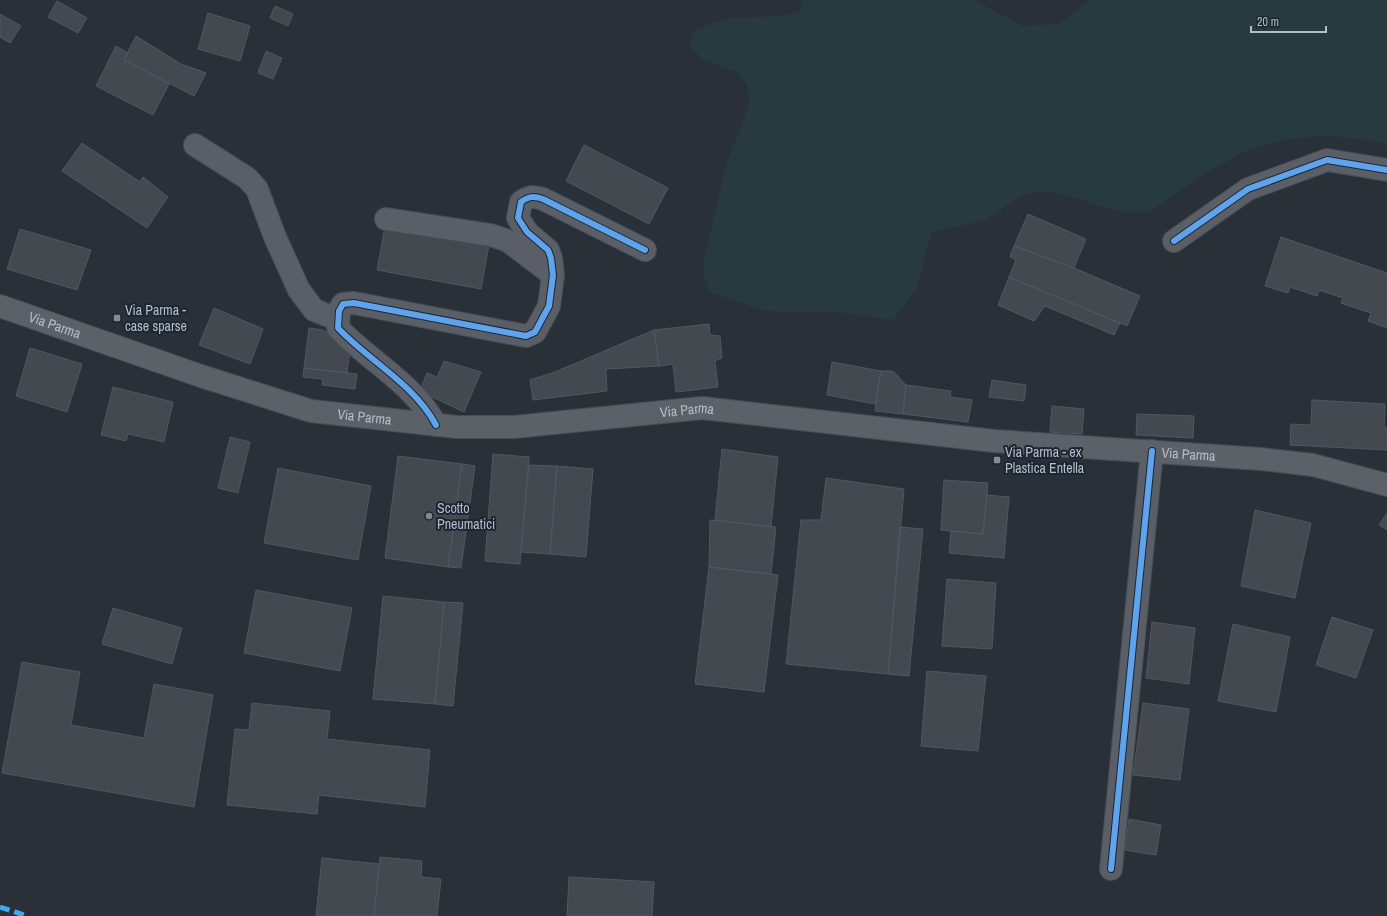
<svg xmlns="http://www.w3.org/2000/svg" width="1387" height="916" font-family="'Archivo Narrow',sans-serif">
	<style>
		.green { fill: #273a3e }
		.building { fill: #444950; stroke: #52575f }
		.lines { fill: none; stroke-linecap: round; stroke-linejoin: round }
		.minor-casing { stroke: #484c53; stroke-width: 24 }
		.major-casing { stroke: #484c55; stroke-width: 24 }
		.minor { stroke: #5a5e66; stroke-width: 22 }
		.major { stroke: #5c6168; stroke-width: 22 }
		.quiet { stroke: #3fa9f5; stroke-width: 5; stroke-dasharray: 10 5; stroke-linecap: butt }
		.cycleway-casing { stroke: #1d2633; stroke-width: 8 }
		.cycleway { stroke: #60a3ed; stroke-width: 6 }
		.poi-dot { fill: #848b96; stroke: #1d2633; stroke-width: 1.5 }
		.labels { text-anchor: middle; stroke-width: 4; stroke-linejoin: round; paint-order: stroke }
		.poi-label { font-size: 14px; fill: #b4bcc9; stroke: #1d2633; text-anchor: start }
		.street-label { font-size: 14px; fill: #b4bcc9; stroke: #1d2633 }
	</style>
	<rect width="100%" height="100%" fill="#2a3038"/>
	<!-- green -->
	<path class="green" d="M803,0H974L1023,26L1059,24L1090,0H1387V144C1344,134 1301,133 1258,147C1242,152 1212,169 1196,179C1185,186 1157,210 1146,212C1111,217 1078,192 1043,192C1015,192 1011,206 990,217C978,224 946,228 931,232L917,288L893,320L837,312H778L759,309L710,292L704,275V258L727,162L745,117L749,101L747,84L736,72L702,59L690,46L694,30L728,18L783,16L799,11Z"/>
	<!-- building -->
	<path class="building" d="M57,1L87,18L78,33L48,17Z
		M275,6L293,14L288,26L270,18Z
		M208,13L250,26L240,61L198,49Z
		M0,14L21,26L10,43L0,37Z
		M136,36L181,64L206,73L194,96L124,60Z
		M116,46L128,53L124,60L169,84L153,115L96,86Z
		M266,51L282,58L273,79L258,73Z
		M82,143L140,182L143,177L168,197L147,228L62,171Z
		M584,145L668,188L649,224L566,181Z
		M1028,214L1086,239L1074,268L1014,246Z
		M385,227L489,245L481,289L377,270Z
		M20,229L91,250L77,290L7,269Z
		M1281,237L1387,273V328L1368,321L1371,313L1341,303L1343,298L1319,290L1317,296L1290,287L1288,293L1265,286Z
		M1014,246L1074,268L1140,296L1127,326L1009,277L1016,260L1010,257Z
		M1009,277L1120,323L1114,335L1045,306L1034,321L998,305Z
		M214,308L263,329L250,364L199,345Z
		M709,324L710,335L720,336L722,358L715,361L718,387L676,392L673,364L659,366L654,330Z
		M309,328L323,330L350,349L347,373L304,368Z
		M654,330L659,366L606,369L607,391L533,400L530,380L555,372Z
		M30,348L82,364L67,412L16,396Z
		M444,361L481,372L464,412L420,391L427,373L437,377Z
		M832,362L881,371L875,404L827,395Z
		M304,368L357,374L355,389L322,385L323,379L303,377Z
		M881,371H893L906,385L903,414L875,411Z
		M992,380L1026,385L1024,401L989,397Z
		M906,385L951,391L950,397L972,400L968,422L903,414Z
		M113,387L173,402L164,442L128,434L126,441L101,435Z
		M1312,400L1385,404L1384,427H1387V450L1290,445L1291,424L1311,425Z
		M1052,406L1084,409L1082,434L1050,432Z
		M1137,414L1194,416L1193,438L1136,435Z
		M230,437L250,442L238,493L218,488Z
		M722,449L778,457L771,527L715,520Z
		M493,454L529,457L520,564L485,561Z
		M398,456L462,464L448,567L385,558Z
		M462,464L475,466L461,568L448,567Z
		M529,465L557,466L550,554L521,552Z
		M557,466L593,469L586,557L550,554Z
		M278,468L371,486L358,560L264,543Z
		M826,478L904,489L888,674L786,664L801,520H821Z
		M944,480L988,483L983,534L941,530Z
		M987,495L1009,497L1004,558L949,553L951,531L983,534Z
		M1255,510L1311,523L1295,598L1241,586Z
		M1387,513V530L1379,525Z
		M710,520L776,527L771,574L709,567Z
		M900,527L923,529L909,676L888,674Z
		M709,567L778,575L764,692L695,684Z
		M947,579L996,583L992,649L942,646Z
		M256,590L352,608L340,671L244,653Z
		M383,596L444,602L435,704L373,699Z
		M444,602L463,603L453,706L435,704Z
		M113,608L182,628L172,664L102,644Z
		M1332,617L1373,630L1356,678L1316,665Z
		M1152,622L1195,628L1189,684L1146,678Z
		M1233,624L1290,637L1276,712L1218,701Z
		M22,662L80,672L71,725L144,738L154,684L213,695L194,807L2,773Z
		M927,671L986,676L978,751L921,746Z
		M252,703L330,711L327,739L430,750L425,807L319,795L317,814L227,805L235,729L249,730Z
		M1143,703L1189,709L1180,780L1133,775Z
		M1129,819L1161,825L1156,855L1125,850Z
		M380,857L422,861L421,877L441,879L437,916H374Z
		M322,858L379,864L374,916H316Z
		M569,877L654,882L652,916H567Z"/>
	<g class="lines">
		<!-- minor casing -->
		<g class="minor-casing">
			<path id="minor" d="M195,145L247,178L257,189L275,237L299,290L314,310L337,319
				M386,219L491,235L508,241L553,275
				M1174,241L1248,189L1327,160L1387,170
				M436,425C413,383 369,361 338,328L339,311L343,304L354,303L526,336L535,332L549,306L553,275L551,258L548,250L527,232L518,218L521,202C529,196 534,196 543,199L645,250
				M1111,869L1152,451"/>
		</g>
		<!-- major casing -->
		<g class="major-casing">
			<g id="major">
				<path id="s1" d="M0,306L201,376L311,411L457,427H514L702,408L994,441L1261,459L1313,465L1387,485"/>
			</g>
		</g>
		<!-- minor -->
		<use href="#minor" class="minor"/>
		<!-- major -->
		<use href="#major" class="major"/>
		<!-- quiet -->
		<path class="quiet" d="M0,907L27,916"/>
		<!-- cycleway casing -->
		<g class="cycleway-casing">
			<path id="cycleway" d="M1174,241L1248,189L1327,160L1387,170
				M436,425C413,383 369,361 338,328L339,311L343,304L354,303L526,336L535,332L549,306L553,275L551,258L548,250L527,232L518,218L521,202C529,196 534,196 543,199L645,250
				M1111,869L1152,451"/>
		</g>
		<!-- cycleway -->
		<use href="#cycleway" class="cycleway"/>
	</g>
	<!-- markers -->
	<g class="poi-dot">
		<rect x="113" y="314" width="8" height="8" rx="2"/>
		<rect x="993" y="456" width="8" height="8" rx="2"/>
		<circle cx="429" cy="516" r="4"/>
	</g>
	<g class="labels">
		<!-- poi labels -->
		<g class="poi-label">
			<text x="125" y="315">Via Parma -<tspan x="125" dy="16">case sparse</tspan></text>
			<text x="1005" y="457">Via Parma - ex<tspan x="1005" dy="16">Plastica Entella</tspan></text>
			<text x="437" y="513">Scotto<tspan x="437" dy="16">Pneumatici</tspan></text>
		</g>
		<!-- street labels -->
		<g class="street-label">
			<text dy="5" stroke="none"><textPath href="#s1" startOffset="58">Via Parma</textPath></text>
			<text dy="5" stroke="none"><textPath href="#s1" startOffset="706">Via Parma</textPath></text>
			<text dy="5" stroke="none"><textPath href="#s1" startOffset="382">Via Parma</textPath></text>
			<text dy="5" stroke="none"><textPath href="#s1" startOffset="1210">Via Parma</textPath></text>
		</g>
	</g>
	<!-- scale -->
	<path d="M1251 26v6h75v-6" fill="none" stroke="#b4bcc9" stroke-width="2"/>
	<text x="1257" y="26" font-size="12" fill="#b4bcc9" stroke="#1d2633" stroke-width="3" paint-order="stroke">20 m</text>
</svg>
